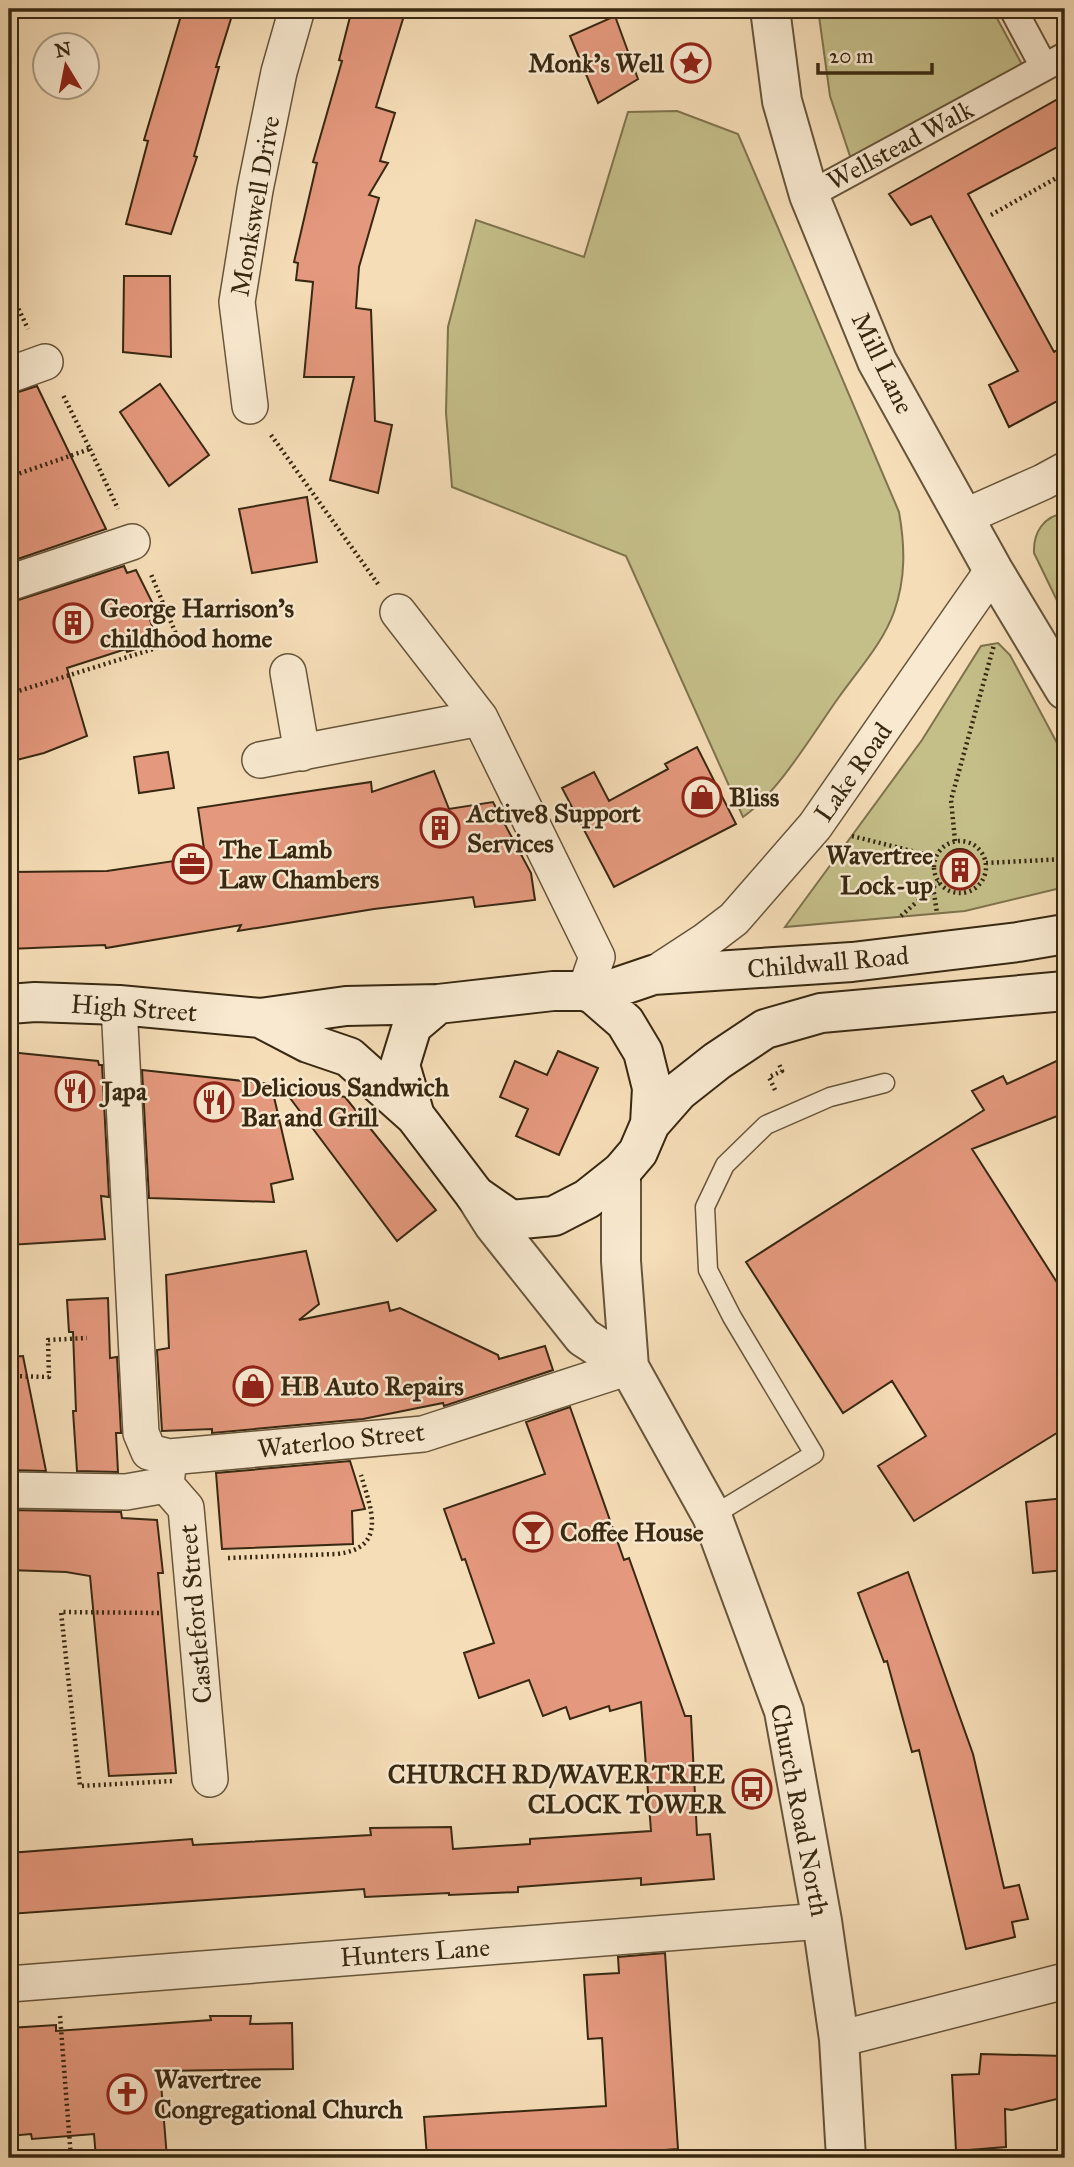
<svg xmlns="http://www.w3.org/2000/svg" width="1074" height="2167" font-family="'IM FELL Great Primer',serif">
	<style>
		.green { fill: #c4be89; stroke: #7e734d; stroke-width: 2 }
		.building { fill: #e4987d; stroke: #382811; stroke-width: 2 }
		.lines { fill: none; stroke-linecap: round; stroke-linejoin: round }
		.service-casing { stroke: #67553a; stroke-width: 21 }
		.pedestrian-casing { stroke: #67553a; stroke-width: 30 }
		.minor-casing { stroke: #67553a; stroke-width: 38 }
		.tertiary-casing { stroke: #67553a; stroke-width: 42 }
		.secondary-casing { stroke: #382811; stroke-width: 42 }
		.path { stroke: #382811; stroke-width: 4.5; stroke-dasharray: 2 3.5; stroke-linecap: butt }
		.service { stroke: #f8e9d0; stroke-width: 18 }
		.pedestrian { stroke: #f8e9d0; stroke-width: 26 }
		.minor { stroke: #f8e9d0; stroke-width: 35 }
		.tertiary { stroke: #f8e9d0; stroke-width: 38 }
		.secondary { stroke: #f8e9d0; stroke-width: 38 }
		.labels { text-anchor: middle; stroke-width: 5; stroke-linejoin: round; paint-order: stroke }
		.poi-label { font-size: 26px; font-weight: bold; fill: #382811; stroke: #f8e9d0; text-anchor: start }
		.street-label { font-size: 26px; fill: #382811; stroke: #f8e9d0 }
	</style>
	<rect width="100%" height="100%" fill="#f5ddb7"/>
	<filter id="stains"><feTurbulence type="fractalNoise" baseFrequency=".00286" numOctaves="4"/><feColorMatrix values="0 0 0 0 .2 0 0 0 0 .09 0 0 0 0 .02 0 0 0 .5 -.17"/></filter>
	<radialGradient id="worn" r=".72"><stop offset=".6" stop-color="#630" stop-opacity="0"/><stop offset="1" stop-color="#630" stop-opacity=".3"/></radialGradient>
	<!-- green -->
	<path class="green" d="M869,9H992L1025,70L852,162L830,96L819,16Z
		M677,111L738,134L899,512C905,546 906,578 894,612C883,643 858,670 839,697C813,733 779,792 743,817L626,556L452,487L446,413L448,327L476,220L584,257L628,112Z
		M1065,513V617L1034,553C1033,532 1044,516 1065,513Z
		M998,643L1010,655L1065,758V887L965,911L785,927L922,740L981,646Z"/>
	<!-- building -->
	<path class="building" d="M183,9H234L216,67H219L194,156L197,157L171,234L126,224L148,141L144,140Z
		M352,9H406L376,107L395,113L380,161L388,163L369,195L379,198L359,267L356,308L371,310L375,421L392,425L378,493L330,480L354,377H304L313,282L296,280L298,263L294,262L317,163L313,162L342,61L339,60Z
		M615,16L638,79L598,103L570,36Z
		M1065,95V143L968,194L1054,352L1065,346V397L1009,427L989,385L1018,371L931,216L911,225L889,194Z
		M124,276H170L171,357L123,352Z
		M160,384L209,455L169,486L120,412Z
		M37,386L106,529L9,562V395Z
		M307,497L317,562L252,573L239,509Z
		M124,566L127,573L136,570L155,608L147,610L157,642L127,652L126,649L67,668L87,736L44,753L9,762V603Z
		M697,747L736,824L614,887L562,788L594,772L609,801L668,769L665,764Z
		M168,752L174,788L139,793L134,757Z
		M434,771L449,809L493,802L531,873L535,900L475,907L473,897L374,909L238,931L241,925L106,948L105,945L9,949V872L107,871L188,859L187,851L204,849L198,808L371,782L372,792Z
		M943 866a17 17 0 1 1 34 0a17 17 0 1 1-34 0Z
		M558,1051L598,1068L559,1155L516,1136L528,1109L500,1097L515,1061L547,1075Z
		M9,1052L98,1061L99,1065H102L109,1197L101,1196L105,1239L9,1245Z
		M1065,1057V1113L972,1149L1065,1295V1428L914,1521L878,1466L926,1436L892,1381L843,1413L746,1262L984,1110L972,1091L1003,1076L1007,1084Z
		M142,1070L271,1084L293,1179L271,1184L274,1202L149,1198Z
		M281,1086L345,1097L436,1210L397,1241Z
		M306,1251L319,1304L299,1320L388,1302L390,1311L400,1308L498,1355L499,1359L545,1346L553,1370L444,1406L443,1403L363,1419L212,1433V1429L162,1431L157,1350L169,1348L166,1275Z
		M108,1298L110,1358L117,1357L121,1433H116L118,1472L77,1471L73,1411H76L73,1332H69L67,1300Z
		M23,1356L46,1471L9,1470V1357Z
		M570,1407L624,1560L629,1558L685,1716H691L697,1835L710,1834L714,1879L641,1885V1878L518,1887V1892L449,1895V1893L365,1897L364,1889L9,1914V1853L192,1839L193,1845L371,1835L370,1828L451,1827L453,1849L530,1844V1839L651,1831L641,1702L610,1711L609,1706L570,1719L566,1707L543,1716L529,1680L479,1698L464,1653L494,1643L465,1559L462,1560L444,1509L545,1474L526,1422Z
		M350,1461L365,1509L352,1511L353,1544L222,1549L216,1473Z
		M1065,1498V1570L1033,1573L1026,1502Z
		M9,1510L121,1512L122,1518L157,1520L163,1573H158L176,1773L109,1776L90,1576L66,1572L9,1570Z
		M908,1572L973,1754L1004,1888L1019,1885L1028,1919L1012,1922L1015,1937L966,1949L919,1750L912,1752L887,1661L884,1662L858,1593Z
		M665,1953L678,2149L555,2158H427L424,2117L606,2106L602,2038L588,2039L584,1975L619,1973L618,1957Z
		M210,2016H251L250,2024L292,2023L293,2069L160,2071L167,2158H96L94,2134L32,2139L31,2134L9,2136V2028L56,2025V2031L211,2020Z
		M981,2054L1065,2056V2097L1012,2110L1005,2109L1006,2147L956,2151L952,2075L979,2074Z"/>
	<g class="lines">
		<!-- service casing -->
		<g class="service-casing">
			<path id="service" d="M712,1516L814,1454L732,1317L708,1270L705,1207L725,1165L766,1125L830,1097L885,1083"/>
		</g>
		<!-- pedestrian casing -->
		<g class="pedestrian-casing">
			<path id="pedestrian" d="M1013,9L1044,67
				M809,195L1065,56"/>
		</g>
		<!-- minor casing -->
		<g class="minor-casing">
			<path id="minor" d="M9,375L45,362
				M250,406L237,302L255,190L279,72L297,9
				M964,517L1043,482L1065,470
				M9,583L132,542
				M398,612L480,718L597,957L585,991
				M288,672L302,753
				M260,760L480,718
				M653,975L705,941L734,919L815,826L993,570
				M119,1005L141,1433L149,1452L169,1457L423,1434L629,1367
				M169,1457L166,1485L186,1508L210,1779
				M9,1490L126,1492L166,1485
				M9,1984L822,1921
				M839,2039L1065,1981"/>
		</g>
		<!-- tertiary casing -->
		<g class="tertiary-casing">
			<path id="tertiary" d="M770,9L782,101L809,195L877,361L993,570L1065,690
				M621,1172V1261L629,1367L712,1516L784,1711L822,1921L839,2039L846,2158
				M475,1195L494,1225L583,1337L629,1367"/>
		</g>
		<!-- secondary casing -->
		<g class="secondary-casing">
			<path id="secondary" d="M594,995L653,975L852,962L1018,942L1065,934
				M9,1004L35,1002L119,1005L260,1018L346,1006L438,1004L553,991H585L594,995L625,1022L643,1052L652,1088L650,1124L638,1152L621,1172L587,1199L554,1216L511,1220L475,1195L415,1116L400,1065L412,1026L438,1004
				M260,1018L308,1043L349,1057L415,1116
				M650,1124L679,1091L717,1061L765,1029L821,1013L1065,991"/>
		</g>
		<!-- path -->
		<path class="path" d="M991,215L1065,173
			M9,289L28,329
			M271,435L378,584
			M90,449L118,509
			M9,477L90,449L62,393
			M9,694L179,641L150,572
			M852,836L936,857
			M955,841L951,800L994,645
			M934 867a26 26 0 1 1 52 0a26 26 0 1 1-52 0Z
			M986,863L1065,859
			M933,887L937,913
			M901,916L939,882
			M775,1090L769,1077L782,1071L779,1064
			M9,1376L49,1377L48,1340L87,1338
			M228,1558L337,1554C388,1548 371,1509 361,1475
			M159,1613L61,1612L80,1786L173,1781
			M60,2016L71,2158"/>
		<!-- service -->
		<use href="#service" class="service"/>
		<!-- pedestrian -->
		<use href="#pedestrian" class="pedestrian"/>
		<!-- minor -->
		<use href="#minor" class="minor"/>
		<!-- tertiary -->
		<use href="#tertiary" class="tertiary"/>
		<!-- secondary -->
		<use href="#secondary" class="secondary"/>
	</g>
	<!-- icons -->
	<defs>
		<g id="sight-ring" transform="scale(2.0125)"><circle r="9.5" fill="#f8e9d0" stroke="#8f2418" stroke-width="1.5"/><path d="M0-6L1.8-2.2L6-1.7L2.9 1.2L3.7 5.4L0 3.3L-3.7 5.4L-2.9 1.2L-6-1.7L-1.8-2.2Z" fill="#8f2418"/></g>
		<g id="building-ring" transform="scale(2.0125)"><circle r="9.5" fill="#f8e9d0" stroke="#8f2418" stroke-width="1.5"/><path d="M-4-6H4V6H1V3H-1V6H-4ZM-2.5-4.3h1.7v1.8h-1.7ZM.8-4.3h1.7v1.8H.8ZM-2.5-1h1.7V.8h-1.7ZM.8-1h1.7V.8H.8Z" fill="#8f2418"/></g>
		<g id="shop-ring" transform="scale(2.0125)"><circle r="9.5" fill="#f8e9d0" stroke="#8f2418" stroke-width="1.5"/><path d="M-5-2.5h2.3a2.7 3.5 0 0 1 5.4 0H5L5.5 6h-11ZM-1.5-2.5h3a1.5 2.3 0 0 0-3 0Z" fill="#8f2418"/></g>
		<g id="office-ring" transform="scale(2.0125)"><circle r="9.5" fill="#f8e9d0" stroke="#8f2418" stroke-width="1.5"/><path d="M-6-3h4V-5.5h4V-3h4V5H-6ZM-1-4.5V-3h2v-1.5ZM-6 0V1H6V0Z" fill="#8f2418"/></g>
		<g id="restaurant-ring" transform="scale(2.0125)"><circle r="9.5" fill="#f8e9d0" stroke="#8f2418" stroke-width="1.5"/><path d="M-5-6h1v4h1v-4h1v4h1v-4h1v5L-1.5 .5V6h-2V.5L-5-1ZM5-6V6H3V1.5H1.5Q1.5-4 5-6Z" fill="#8f2418"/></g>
		<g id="bar-ring" transform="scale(2.0125)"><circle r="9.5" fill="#f8e9d0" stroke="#8f2418" stroke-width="1.5"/><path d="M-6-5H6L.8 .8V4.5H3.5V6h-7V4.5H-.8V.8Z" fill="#8f2418"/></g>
		<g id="bus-ring" transform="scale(2.0125)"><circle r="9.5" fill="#f8e9d0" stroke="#8f2418" stroke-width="1.5"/><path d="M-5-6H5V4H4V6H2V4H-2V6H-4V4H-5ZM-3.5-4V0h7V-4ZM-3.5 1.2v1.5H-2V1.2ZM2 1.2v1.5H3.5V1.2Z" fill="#8f2418"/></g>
		<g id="church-ring" transform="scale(2.0125)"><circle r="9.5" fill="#f8e9d0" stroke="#8f2418" stroke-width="1.5"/><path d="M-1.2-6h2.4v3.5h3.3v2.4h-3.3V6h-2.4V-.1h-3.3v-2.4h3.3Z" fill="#8f2418"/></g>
	</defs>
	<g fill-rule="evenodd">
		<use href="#sight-ring" x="691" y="63"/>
		<use href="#building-ring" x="73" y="623"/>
		<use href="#shop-ring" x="702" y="797"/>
		<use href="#building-ring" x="440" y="828"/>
		<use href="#office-ring" x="192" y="864"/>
		<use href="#building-ring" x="960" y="870"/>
		<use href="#restaurant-ring" x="75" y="1091"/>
		<use href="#restaurant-ring" x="214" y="1102"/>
		<use href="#shop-ring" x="253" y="1386"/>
		<use href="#bar-ring" x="533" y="1532"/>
		<use href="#bus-ring" x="752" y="1789"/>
		<use href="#church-ring" x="127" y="2094"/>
	</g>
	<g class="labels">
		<!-- poi labels -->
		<g class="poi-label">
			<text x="664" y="72" text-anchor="end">Monk's Well</text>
			<text x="100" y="617">George Harrison's<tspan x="100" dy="30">childhood home</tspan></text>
			<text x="729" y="806">Bliss</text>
			<text x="467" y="822">Active8 Support<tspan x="467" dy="30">Services</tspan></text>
			<text x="219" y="858">The Lamb<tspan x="219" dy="30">Law Chambers</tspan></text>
			<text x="933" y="864" text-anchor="end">Wavertree<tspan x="933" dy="30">Lock-up</tspan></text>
			<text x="241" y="1096">Delicious Sandwich<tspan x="241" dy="30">Bar and Grill</tspan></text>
			<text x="102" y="1100">Japa</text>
			<text x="280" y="1395">HB Auto Repairs</text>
			<text x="560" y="1541">Coffee House</text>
			<text x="725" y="1783" text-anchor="end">CHURCH RD/WAVERTREE<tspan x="725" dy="30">CLOCK TOWER</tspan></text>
			<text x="154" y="2088">Wavertree<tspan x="154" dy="30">Congregational Church</tspan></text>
		</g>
		<!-- street labels -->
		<g class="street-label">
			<text transform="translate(900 145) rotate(-28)" y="9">Wellstead Walk</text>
			<text transform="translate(255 206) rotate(-80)" y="9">Monkswell Drive</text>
			<text transform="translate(883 363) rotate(64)" y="9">Mill Lane</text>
			<text transform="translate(853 772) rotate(-55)" y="9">Lake Road</text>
			<text transform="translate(828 962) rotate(-5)" y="9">Childwall Road</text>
			<text transform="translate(134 1008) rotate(4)" y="9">High Street</text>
			<text transform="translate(341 1440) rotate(-6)" y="9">Waterloo Street</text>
			<text transform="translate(195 1614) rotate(-95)" y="9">Castleford Street</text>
			<text transform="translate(800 1810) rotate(79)" y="9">Church Road North</text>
			<text transform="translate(415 1952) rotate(-4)" y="9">Hunters Lane</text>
		</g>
	</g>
	<!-- margin -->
	<rect width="1074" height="2167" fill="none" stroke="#f5ddb7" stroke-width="35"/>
	<rect x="10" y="10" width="1053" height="2146" fill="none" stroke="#382811" stroke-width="3.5"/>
	<rect x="18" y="18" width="1039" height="2132" fill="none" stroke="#382811" stroke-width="2"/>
	<!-- north arrow -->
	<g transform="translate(66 66) rotate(350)"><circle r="33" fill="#f8e9d0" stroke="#ab9c84" stroke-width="2"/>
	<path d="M0-5L12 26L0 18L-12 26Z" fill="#8f2418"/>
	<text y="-10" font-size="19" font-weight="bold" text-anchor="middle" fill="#382811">N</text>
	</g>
	<!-- scale -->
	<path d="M818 63v10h114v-10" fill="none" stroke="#382811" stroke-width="3.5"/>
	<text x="829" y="63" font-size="21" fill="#382811" stroke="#f8e9d0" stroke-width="5" paint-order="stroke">20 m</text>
	<rect width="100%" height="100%" filter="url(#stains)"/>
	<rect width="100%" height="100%" fill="url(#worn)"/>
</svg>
